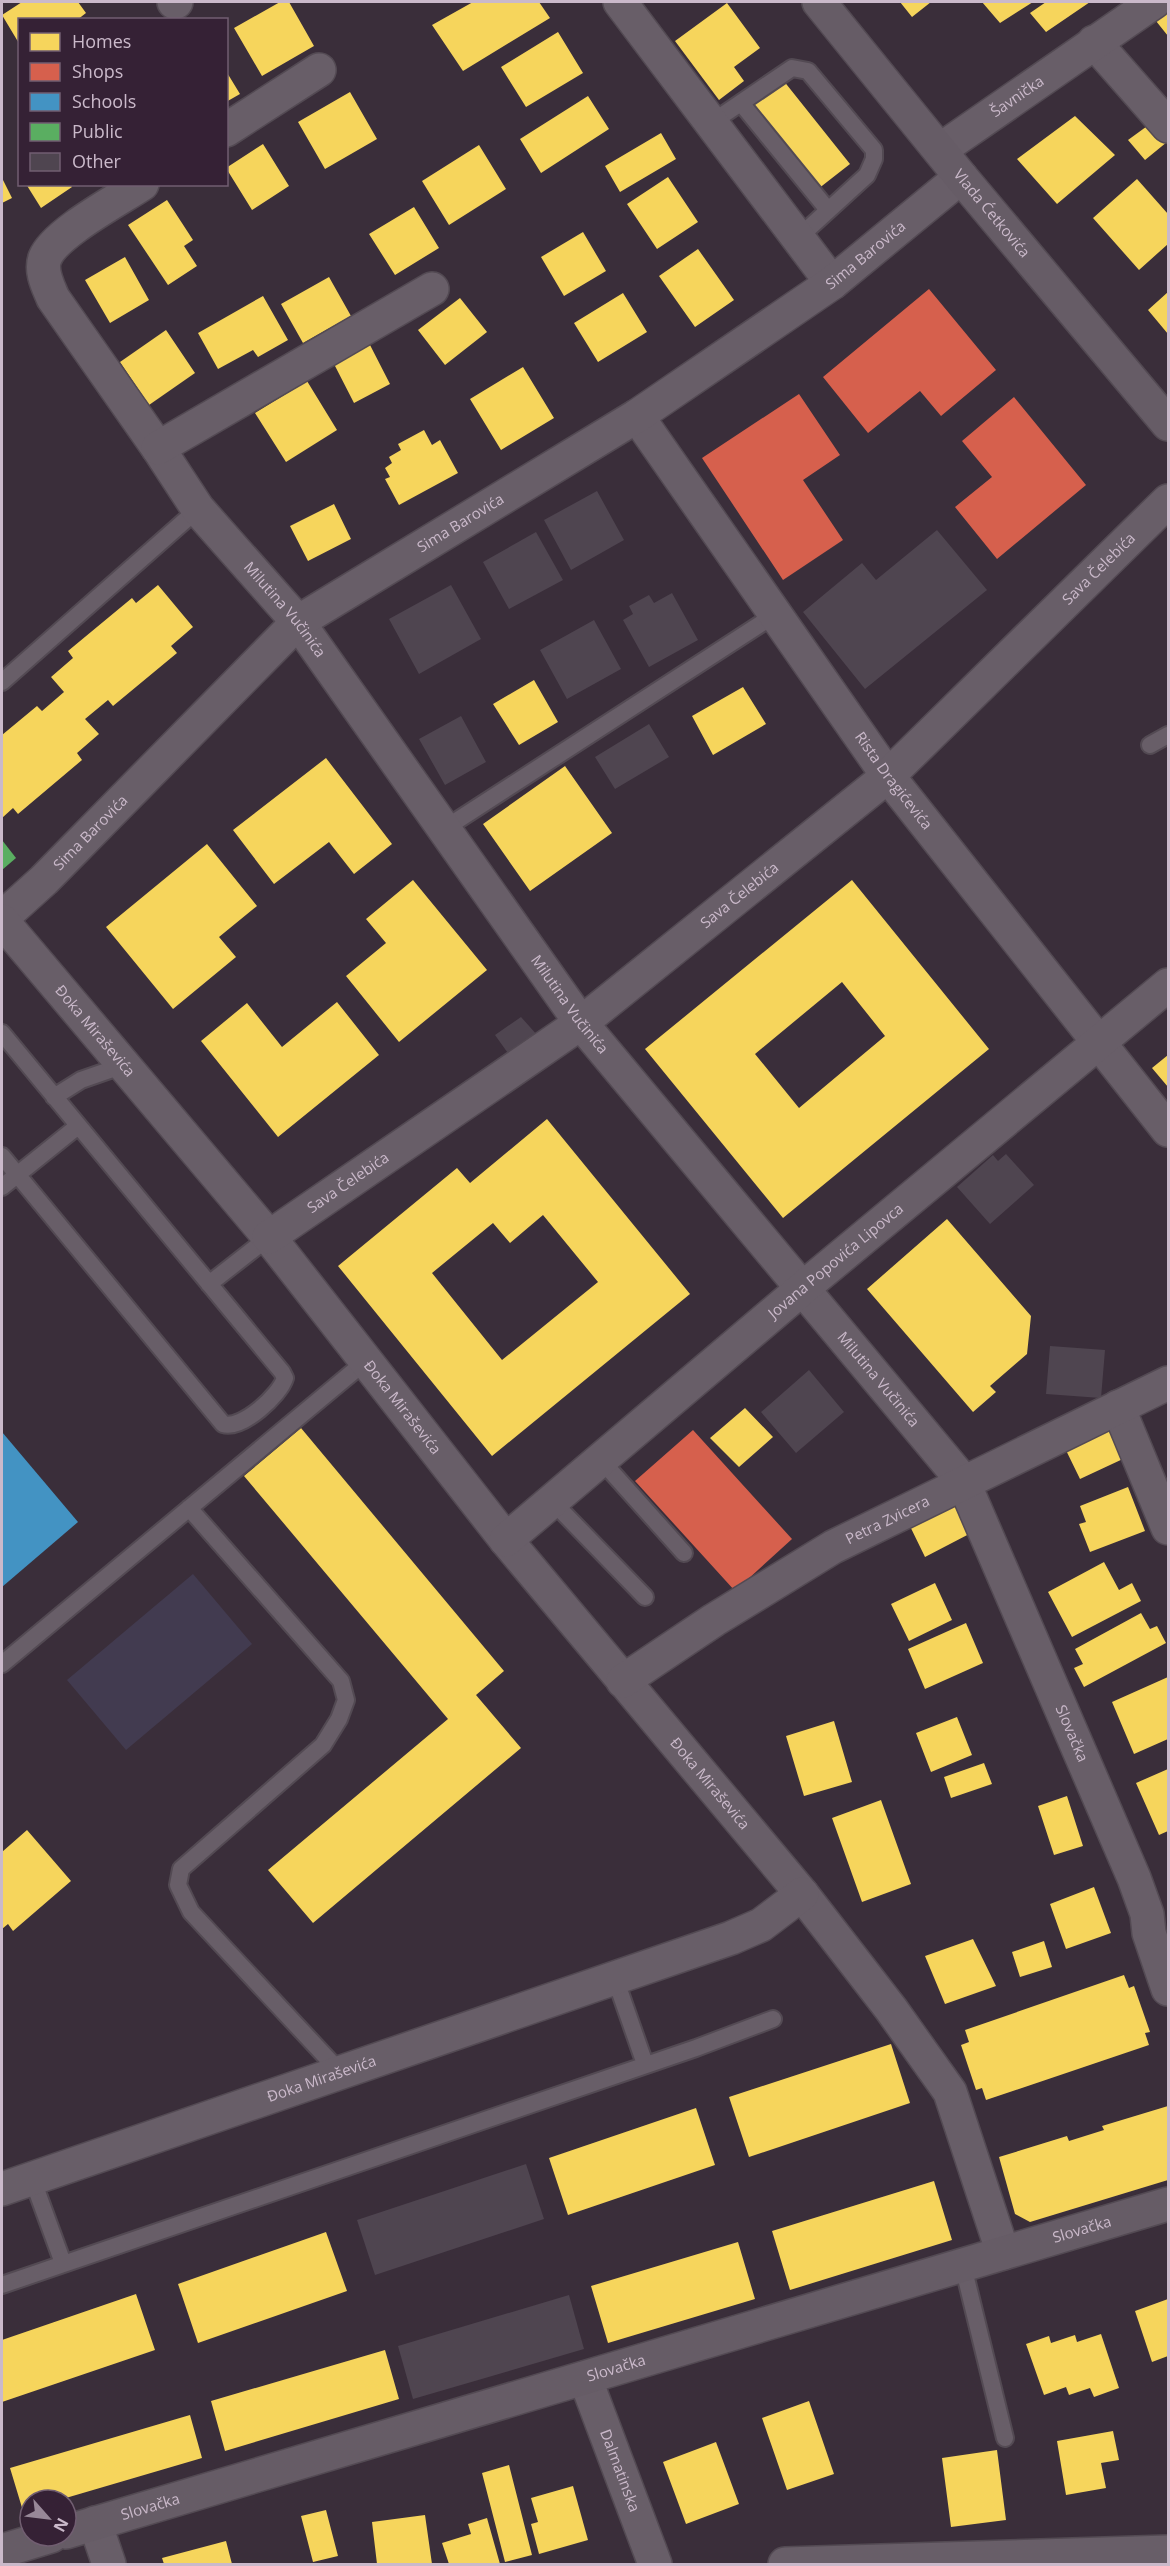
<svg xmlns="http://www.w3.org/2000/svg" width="1170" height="2566" font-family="'Open Sans',sans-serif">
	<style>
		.green { fill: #423b50 }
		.homes { fill: #f6d55c; fill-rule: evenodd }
		.shops { fill: #d6604d }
		.schools { fill: #4393c3 }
		.public { fill: #5aae61 }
		.building { fill: #4f4550 }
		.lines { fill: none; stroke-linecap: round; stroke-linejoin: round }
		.lane-casing { stroke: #534a53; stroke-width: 20 }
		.street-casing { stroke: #534a53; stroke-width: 36 }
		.secondary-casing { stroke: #534a53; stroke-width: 36 }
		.lane { stroke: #685e68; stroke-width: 16 }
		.street { stroke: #685e68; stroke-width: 33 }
		.secondary { stroke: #665c66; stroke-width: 33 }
		.labels { text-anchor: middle; stroke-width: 6; stroke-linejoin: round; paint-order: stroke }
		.street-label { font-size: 15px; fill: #cab9ca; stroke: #352135 }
	</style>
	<rect width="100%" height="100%" fill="#3a2e3a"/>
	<!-- green -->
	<path class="green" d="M193,1574L252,1644L126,1750L67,1680Z"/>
	<!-- homes -->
	<path class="homes" d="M22,2H78L86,13L77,20H20V45L2,15Z
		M280,2H289L314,46L262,76L234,28Z
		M473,2H539L550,18L463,71L432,25Z
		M900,2H931L912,17Z
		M982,2H1033L1000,23Z
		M1046,2H1090L1046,32L1030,13Z
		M727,3L760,48L734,67L744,81L719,100L675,41Z
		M1168,12V36L1156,21Z
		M558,32L583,73L526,107L501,67Z
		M226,71L240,94L226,102Z
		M783,80L850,164L818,189L751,106Z
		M350,92L377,139L325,169L298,122Z
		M588,96L609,129L541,173L520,139Z
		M1075,116L1115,155L1057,204L1017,159Z
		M1150,124L1167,142L1145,160L1128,140Z
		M661,133L676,159L620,192L605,166Z
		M263,144L289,186L252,210L226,168Z
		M479,145L506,189L449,225L422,181Z
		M668,177L698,222L657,249L627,204Z
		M2,178L12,198L2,203Z
		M1137,179L1168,214V244L1139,270L1093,218Z
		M26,184H70L72,187L41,208Z
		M167,200L193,240L184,246L197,266L168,285L128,225Z
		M414,207L439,248L395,275L369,234Z
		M583,232L606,271L564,296L541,257Z
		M698,249L734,300L695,327L659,276Z
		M125,257L149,300L110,323L85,280Z
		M329,277L351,316L303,343L281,304Z
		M1168,292V334L1148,310Z
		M623,293L647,332L598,362L574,323Z
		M263,296L288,340L258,357L253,350L218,369L198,333Z
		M460,298L487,332L445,365L418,330Z
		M166,330L195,373L149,405L120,362Z
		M370,345L390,384L354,403L334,364Z
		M523,367L554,418L501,450L470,399Z
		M307,381L337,430L286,462L255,413Z
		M424,430L432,445L440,440L458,473L399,505L385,479L390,477L385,468L392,463L389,457L401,450L398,444Z
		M334,504L351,539L308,561L290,526Z
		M158,585L193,627L171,646L177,653L113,706L108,700L85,719L99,734L77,753L82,760L18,814L13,808L2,818V735L37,706L42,711L64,692L51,677L73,658L68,651L132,598L136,603Z
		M534,680L558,722L519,745L493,704Z
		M743,687L766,724L713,755L692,716Z
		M326,758L392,844L354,874L329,842L274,884L233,830Z
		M565,766L612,833L530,891L483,824Z
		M207,844L257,906L219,937L236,957L173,1009L106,927Z
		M413,880L487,970L399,1042L346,976L386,943L366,919Z
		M852,880L989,1049L783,1218L645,1049ZM842,982L885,1036L799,1108L755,1054Z
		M337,1002L379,1055L278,1137L201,1041L247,1003L282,1047Z
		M1168,1055V1087L1152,1068Z
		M547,1119L690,1294L492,1456L338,1266L457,1168L470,1183ZM543,1215L598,1282L502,1360L432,1273L493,1223L510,1243Z
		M947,1219L1031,1316L1027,1354L990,1386L996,1392L973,1412L867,1289Z
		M745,1408L773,1437L739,1467L710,1438Z
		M1106,1418L1125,1458L1080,1479L1061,1440Z
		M301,1428L504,1671L476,1695L521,1748L313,1923L268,1870L448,1719L244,1476Z
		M1128,1487L1145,1531L1090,1552L1079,1524L1086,1522L1080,1506Z
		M953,1494L973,1532L925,1557L906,1518Z
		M1104,1562L1119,1590L1132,1583L1141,1601L1072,1637L1048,1592Z
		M935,1583L952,1620L909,1641L891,1604Z
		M1141,1613L1150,1629L1157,1626L1166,1643L1084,1687L1074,1668L1083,1664L1075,1649Z
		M966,1623L983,1663L925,1689L908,1649Z
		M1168,1677V1739L1134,1754L1112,1702Z
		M957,1717L972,1755L931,1772L916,1733Z
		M834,1721L852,1782L804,1796L786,1736Z
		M984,1763L992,1784L951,1798L944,1777Z
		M1168,1769V1831L1159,1835L1136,1783Z
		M1067,1796L1083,1846L1054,1855L1038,1806Z
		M881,1800L911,1884L862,1902L832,1818Z
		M27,1830L71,1881L13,1931L8,1924L2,1929V1852Z
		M1094,1887L1111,1933L1066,1949L1050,1904Z
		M973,1939L996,1986L945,2004L925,1956Z
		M1044,1941L1052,1967L1020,1977L1012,1952Z
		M1124,1975L1129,1988L1134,1986L1150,2032L1145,2033L1149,2045L986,2100L982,2088L976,2090L961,2045L969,2042L965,2030Z
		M891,2044L910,2103L749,2157L729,2097Z
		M1168,2106V2180L1030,2222L1015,2214L999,2157L1067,2136L1069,2141L1104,2130L1102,2126Z
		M696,2108L715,2165L568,2215L549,2158Z
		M934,2181L952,2240L790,2290L772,2231Z
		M326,2232L347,2291L198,2343L178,2284Z
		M738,2242L755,2299L608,2343L591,2286Z
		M136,2294L155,2350L2,2402V2340Z
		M1168,2299V2356L1152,2362L1135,2311Z
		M1101,2334L1119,2388L1094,2397L1090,2388L1069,2395L1066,2387L1044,2395L1026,2344L1049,2336L1051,2343L1075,2335L1077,2342Z
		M385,2350L399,2399L225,2451L211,2401Z
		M809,2401L834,2474L787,2490L762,2418Z
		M190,2415L202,2458L59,2500H30V2509L23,2511L10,2468Z
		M1113,2431L1119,2460L1101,2463L1106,2488L1066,2495L1057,2441Z
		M716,2442L739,2504L686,2524L663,2462Z
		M997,2450L1006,2520L951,2527L942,2458Z
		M509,2465L532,2555L505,2562L482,2473Z
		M573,2486L588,2540L539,2554L531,2524L538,2522L531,2498Z
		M326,2510L338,2556L313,2562L301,2516Z
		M425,2515L432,2564H377L372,2522Z
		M487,2518L500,2564H449L442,2543L471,2534L468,2524Z
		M226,2541L232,2564H164L162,2558Z"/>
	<!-- shops -->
	<path class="shops" d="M929,289L996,370L941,416L920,391L868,433L823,377Z
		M799,394L840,455L803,480L843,540L783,580L702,458Z
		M1014,397L1086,485L997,559L955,507L992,477L962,441Z
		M693,1430L792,1539L735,1591L635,1481Z"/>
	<!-- schools -->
	<path class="schools" d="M2,1432L78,1522L2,1587Z"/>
	<!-- public -->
	<path class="public" d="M2,840L16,858L2,870Z"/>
	<!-- building -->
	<path class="building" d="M597,491L624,540L571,570L544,520Z
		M937,530L987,590L865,689L803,612L862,563L876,580Z
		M536,532L563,580L509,609L483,562Z
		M451,585L481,639L419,674L389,619Z
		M672,593L698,640L649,667L623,620L633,614L629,606L649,595L654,603Z
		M594,620L621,669L567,699L540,650Z
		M461,716L486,762L445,785L419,739Z
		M649,724L669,757L615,789L595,757Z
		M521,1017L538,1036L510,1056L495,1035Z
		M1006,1154L1034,1185L990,1224L957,1187L993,1155L998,1161Z
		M1050,1346L1105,1350L1101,1398L1046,1394Z
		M809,1370L844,1412L796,1453L761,1412Z
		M526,2164L544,2219L375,2275L357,2220Z
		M569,2295L584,2349L413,2399L398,2346Z"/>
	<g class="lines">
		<!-- lane casing -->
		<g class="lane-casing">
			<path id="lane" d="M741,103L828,210
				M711,123L792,68L808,71L874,150V159L867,175L798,238
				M2,682L198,509
				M1150,745L1168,735
				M444,829L776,614
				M2,1033L282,1372L285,1378C280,1395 242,1430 223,1424L2,1156
				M54,1097L81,1080L124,1065
				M2,1187L78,1126
				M209,1284L269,1237
				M600,1459L684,1553
				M552,1501L645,1597
				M189,1508L341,1681L346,1700L339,1719L323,1745L181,1869L178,1885L191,1912L340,2072
				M2,1664L366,1361
				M615,1978L645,2064
				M32,2178L63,2263
				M963,2266L1005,2438
				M2,2285L696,2048L773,2019"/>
		</g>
		<!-- street casing -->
		<g class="street-casing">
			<g id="street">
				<path d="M174,2H176"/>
				<path d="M620,2L832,283"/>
				<path d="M1094,42L1168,126"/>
				<path d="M226,130L319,70"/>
				<path id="s1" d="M940,150L1154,2"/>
				<path id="s2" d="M142,184C118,200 55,233 45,258C40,271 48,286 53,298L158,448L198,509L298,622L581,1023L963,1481L1134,1878L1147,1914L1149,1933L1168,1989"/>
				<path id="s3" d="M637,416L888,776L1168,1130"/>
				<path d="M158,448L432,289"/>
				<path id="s4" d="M2,918L44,880L298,622L637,416L832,283L961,177"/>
				<path id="s5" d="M2,921L269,1237L506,1540L802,1894L891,2009L950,2092L1003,2253"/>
				<path id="s6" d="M269,1237L581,1023L888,776L1168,501"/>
				<path d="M1118,1407L1168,1528"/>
				<path id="s7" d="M506,1540L803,1288L1168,985"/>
				<path id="s8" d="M623,1681L714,1620L833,1547L1168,1383"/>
				<path id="s9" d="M2,2189L731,1938L761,1925L802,1894"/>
				<path id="s10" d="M585,2378L655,2564"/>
				<path d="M95,2523L109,2564"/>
				<path d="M785,2564L1168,2552"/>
			</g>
		</g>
		<!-- secondary casing -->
		<g class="secondary-casing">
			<g id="secondary">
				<path id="s11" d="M819,2L961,177L1168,424"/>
				<path id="s12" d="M66,2532L1168,2204"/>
				<path d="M2,2551L51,2536"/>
			</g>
		</g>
		<!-- lane -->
		<use href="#lane" class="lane"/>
		<!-- street -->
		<use href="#street" class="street"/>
		<!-- secondary -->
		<use href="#secondary" class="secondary"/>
	</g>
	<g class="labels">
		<!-- street labels -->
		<g class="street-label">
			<text dy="5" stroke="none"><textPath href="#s1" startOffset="94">Šavnička</textPath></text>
			<text dy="5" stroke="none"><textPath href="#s11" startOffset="273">Vlada Ćetkovića</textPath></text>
			<text dy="5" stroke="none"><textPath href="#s4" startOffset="1095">Sima Barovića</textPath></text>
			<text dy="5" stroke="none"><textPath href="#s4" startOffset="609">Sima Barovića</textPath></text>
			<text dy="5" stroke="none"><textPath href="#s6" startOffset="1068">Sava Čelebića</textPath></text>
			<text dy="5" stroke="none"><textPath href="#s2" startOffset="554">Milutina Vučinića</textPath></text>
			<text dy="5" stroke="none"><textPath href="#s3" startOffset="446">Rista Dragićevića</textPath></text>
			<text dy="5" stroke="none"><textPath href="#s4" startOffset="123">Sima Barovića</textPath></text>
			<text dy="5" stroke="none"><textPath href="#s6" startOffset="582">Sava Čelebića</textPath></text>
			<text dy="5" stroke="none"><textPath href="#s2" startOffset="1041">Milutina Vučinića</textPath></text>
			<text dy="5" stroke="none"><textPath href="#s5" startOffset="144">Đoka Miraševića</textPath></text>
			<text dy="5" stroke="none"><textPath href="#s6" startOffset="96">Sava Čelebića</textPath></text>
			<text dy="5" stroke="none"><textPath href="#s7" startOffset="432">Jovana Popovića Lipovca</textPath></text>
			<text dy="5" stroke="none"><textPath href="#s2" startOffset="1527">Milutina Vučinića</textPath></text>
			<text dy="5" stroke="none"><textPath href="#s5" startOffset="630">Đoka Miraševića</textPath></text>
			<text dy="5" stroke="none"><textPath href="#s8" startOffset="310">Petra Zvicera</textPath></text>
			<text dy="5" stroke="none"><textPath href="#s2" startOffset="1934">Slovačka</textPath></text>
			<text dy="5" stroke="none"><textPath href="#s5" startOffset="1116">Đoka Miraševića</textPath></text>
			<text dy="5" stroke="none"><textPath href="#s9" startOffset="338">Đoka Miraševića</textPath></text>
			<text dy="5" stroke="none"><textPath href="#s12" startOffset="1060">Slovačka</textPath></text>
			<text dy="5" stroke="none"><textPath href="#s12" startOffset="574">Slovačka</textPath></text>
			<text dy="5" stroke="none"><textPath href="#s10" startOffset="99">Dalmatinska</textPath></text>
			<text dy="5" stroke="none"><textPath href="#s12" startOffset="88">Slovačka</textPath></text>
		</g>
	</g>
	<!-- border -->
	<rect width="1170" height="2566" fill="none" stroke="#cab9ca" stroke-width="6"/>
	<!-- legend -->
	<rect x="18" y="18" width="210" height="168" fill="#352135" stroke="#715e71" stroke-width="1.5"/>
	<rect x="30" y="33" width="30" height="18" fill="#f6d55c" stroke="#715e71" stroke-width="1.5"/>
	<text x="72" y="48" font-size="18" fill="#cab9ca">Homes</text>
	<rect x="30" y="63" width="30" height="18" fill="#d6604d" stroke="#715e71" stroke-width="1.5"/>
	<text x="72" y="78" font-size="18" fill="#cab9ca">Shops</text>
	<rect x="30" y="93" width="30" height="18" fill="#4393c3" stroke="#715e71" stroke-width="1.5"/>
	<text x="72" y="108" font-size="18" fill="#cab9ca">Schools</text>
	<rect x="30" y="123" width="30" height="18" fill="#5aae61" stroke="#715e71" stroke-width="1.5"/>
	<text x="72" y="138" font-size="18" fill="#cab9ca">Public</text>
	<rect x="30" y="153" width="30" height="18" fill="#4f4550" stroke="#715e71" stroke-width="1.5"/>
	<text x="72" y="168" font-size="18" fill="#cab9ca">Other</text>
	<!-- north arrow -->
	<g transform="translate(48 2518) rotate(118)"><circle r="28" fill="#352135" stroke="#715e71" stroke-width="1.5"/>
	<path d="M0-4.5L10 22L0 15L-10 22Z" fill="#988898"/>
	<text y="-9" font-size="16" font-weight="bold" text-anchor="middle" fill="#cab9ca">N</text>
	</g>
</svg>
